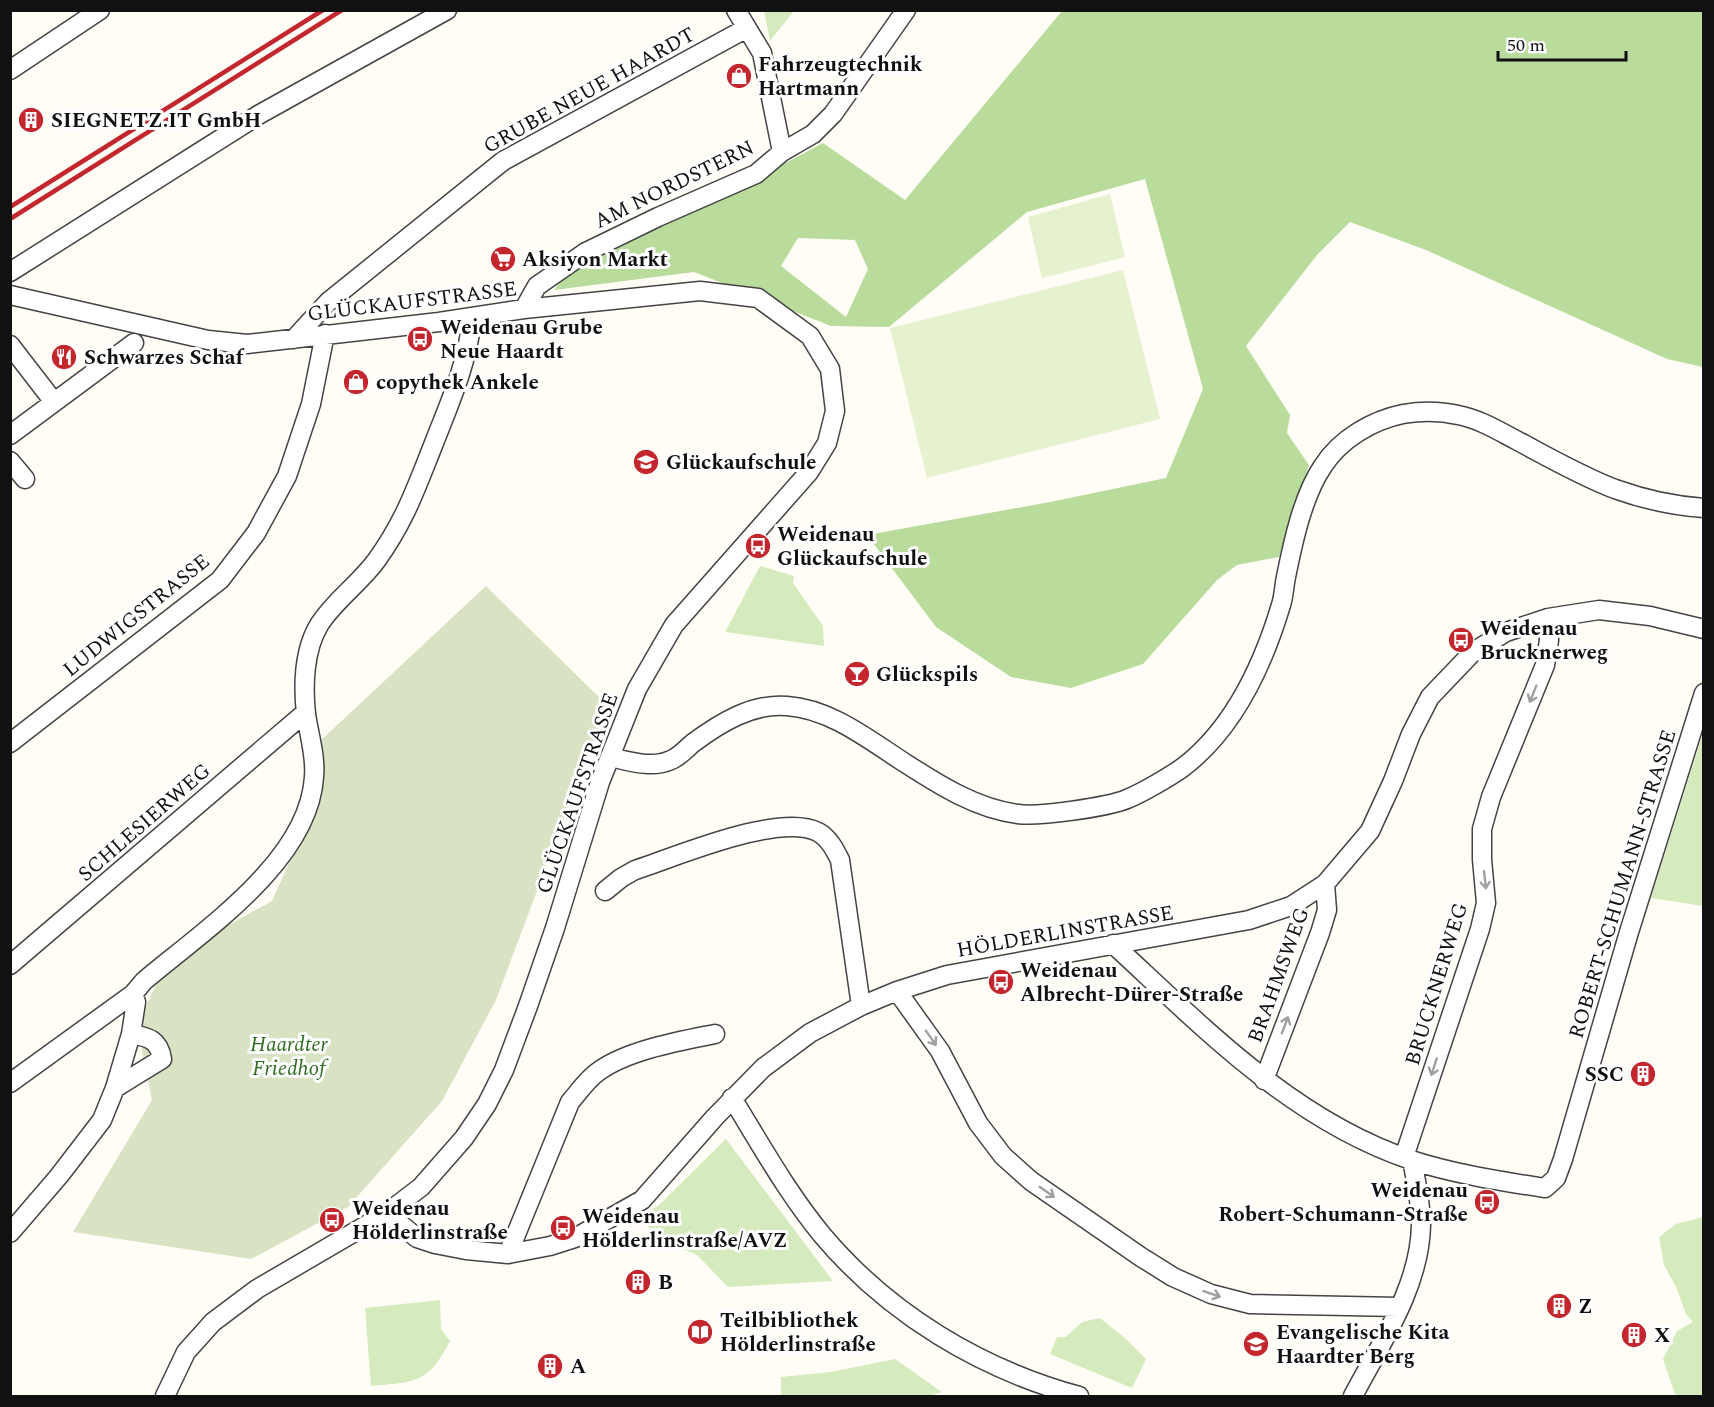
<svg xmlns="http://www.w3.org/2000/svg" width="1714" height="1407" font-family="Spectral,serif">
	<style>
		.green { fill: #d5ebbd }
		.forest { fill: #b9dc9c; fill-rule: evenodd }
		.cemetery { fill: #d9e3c4 }
		.pitch { fill: #e6f2cf }
		.lines { fill: none; stroke-linecap: round; stroke-linejoin: round }
		.street-casing { stroke: #444; stroke-width: 21 }
		.street { stroke: #fff; stroke-width: 18 }
		.rail { stroke: #c4262e; stroke-width: 4.5 }
		.oneway { stroke: #a0a0a0 }
		.labels { text-anchor: middle; stroke-width: 6; stroke-linejoin: round; paint-order: stroke }
		.poi-label { font-size: 21px; font-weight: bold; fill: #111; stroke: #fff; text-anchor: start }
		.street-label { font-size: 21px; fill: #111; stroke: #fff }
		.park-label { font-size: 21px; font-style: italic; fill: #2f6b1f; stroke: #fff }
	</style>
	<rect width="100%" height="100%" fill="#fffdf5"/>
	<!-- green -->
	<path class="green" d="M764,11H794L770,41Z
		M760,566L794,576L793,583L823,626L824,646L725,632Z
		M1703,733V906L1651,898Z
		M726,1139L833,1281L728,1287L697,1255L659,1238L640,1218L659,1205Z
		M1703,1217V1396H1679L1675,1394L1663,1359L1677,1331L1693,1322L1686,1314L1676,1287L1664,1265L1659,1237L1676,1224Z
		M440,1300L441,1329L450,1341C428,1384 415,1382 371,1386L365,1308Z
		M1100,1318L1126,1339L1146,1359L1132,1388L1050,1354L1057,1337H1066L1082,1322Z
		M895,1359L942,1392L929,1396H781V1377L831,1372Z"/>
	<!-- forest -->
	<path class="forest" d="M1062,11H1703V367L1667,359L1426,250L1350,222L1317,255L1246,346L1290,415L1287,433L1309,465L1279,557L1237,565L1217,580L1143,664L1071,688L1011,677L936,627L867,535L1050,502L1166,478L1203,389L1145,179L1027,212L889,327L831,326L694,272L554,290L576,264L690,214L823,143L905,200ZM798,238L855,240L868,269L846,317L781,266Z"/>
	<!-- cemetery -->
	<path class="cemetery" d="M486,586L607,705L496,1000L442,1101L348,1207L251,1259L73,1232L152,1100L137,1027L159,977L203,939L272,901L312,811L319,742Z"/>
	<!-- pitch -->
	<path class="pitch" d="M1110,194L1125,257L1042,278L1028,217Z
		M1123,270L1160,419L927,478L890,328Z"/>
	<g class="lines">
		<!-- street casing -->
		<g class="street-casing">
			<path id="street" d="M736,10L762,53L782,152
				M10,70L100,10
				M10,272L260,114L447,10
				M10,295L208,340L247,344L439,322L524,309L700,291L758,298L810,336L830,369L835,411L827,443L809,472L674,625L637,689L600,782L555,928L528,1006L504,1070L487,1104L464,1138L421,1187L387,1213L257,1289L213,1322L186,1352L165,1396
				M524,309L537,286L586,252L658,217L756,174L782,152L813,134L833,114L906,10
				M294,339L328,302L503,161L747,28
				M10,345L54,402
				M10,435L134,343
				M10,461L25,479
				M10,743L220,580L256,533L287,476L311,404L325,334
				M610,757C629,761 652,769 671,760C679,757 686,749 693,743C720,723 752,703 787,706C831,709 869,740 905,763C939,785 977,809 1018,814C1038,817 1108,807 1127,799C1142,793 1169,777 1182,768C1234,729 1263,665 1281,605C1284,596 1284,586 1286,577C1293,542 1303,495 1323,466C1340,439 1373,420 1403,414C1420,411 1441,411 1458,415C1479,419 1497,430 1516,440C1548,457 1581,476 1615,489C1643,499 1674,506 1704,508
				M605,891L621,878L635,870C676,857 779,812 818,832C829,838 835,850 840,860L861,1006
				M1113,944C1203,1027 1292,1120 1411,1160C1454,1174 1500,1181 1545,1188L1556,1178L1563,1159L1629,932L1704,693
				M10,965L306,712
				M897,991L940,1051L978,1123L1003,1156L1031,1181L1141,1257L1173,1277L1211,1294L1250,1304L1399,1307
				M1264,1080L1320,933L1327,910L1325,884
				M10,1083L133,994
				M115,1088L162,1059C159,1040 149,1037 131,1034
				M732,1098C761,1145 788,1194 823,1236C889,1314 980,1369 1079,1396
				M1404,1157L1480,929L1486,903L1482,859V829L1491,797L1545,665L1549,640L1548,618
				M387,1213L417,1238L435,1244L466,1250L508,1254L550,1246L575,1238L642,1200L715,1117L763,1068L810,1033L861,1006L897,991L947,975L1249,920L1291,906L1325,884L1370,831L1393,781L1411,734L1430,697L1473,652L1506,632L1548,618L1599,610L1650,616L1704,629
				M10,1233L59,1176L102,1120L115,1088L131,1034L136,1002L133,994L144,981C203,931 309,861 314,777C316,756 309,735 306,714C303,686 304,650 319,625C334,601 359,584 376,561C405,521 416,488 434,443C450,402 468,362 472,318
				M508,1254L570,1102C579,1092 587,1079 599,1071C628,1050 680,1041 715,1034
				M1353,1396C1381,1343 1420,1286 1421,1225C1421,1203 1416,1181 1412,1160"/>
		</g>
		<!-- street -->
		<use href="#street" class="street"/>
		<!-- rail -->
		<path class="rail" d="M10,207L323,10
			M10,219L342,10"/>
	</g>
	<!-- one-way arrows -->
	<defs><path id="oneway-shaft" d="M-6 0H5M1.5-3L5.5 0L1.5 3" fill="none" stroke-width="1.6" stroke-linecap="round" stroke-linejoin="round" transform="scale(1.5)"/></defs>
	<g class="oneway">
		<use href="#oneway-shaft" transform="translate(1533 694) rotate(112)"/>
		<use href="#oneway-shaft" transform="translate(1485 880) rotate(84)"/>
		<use href="#oneway-shaft" transform="translate(1285 1025) rotate(-69)"/>
		<use href="#oneway-shaft" transform="translate(931 1038) rotate(55)"/>
		<use href="#oneway-shaft" transform="translate(1434 1067) rotate(108)"/>
		<use href="#oneway-shaft" transform="translate(1047 1192) rotate(35)"/>
		<use href="#oneway-shaft" transform="translate(1212 1294) rotate(19)"/>
	</g>
	<!-- icons -->
	<defs>
		<g id="shop-disc" transform="scale(1.35)"><circle r="9.5" fill="#c4262e" stroke="#fff"/><path d="M-5-2.5h2.3a2.7 3.5 0 0 1 5.4 0H5L5.5 6h-11ZM-1.5-2.5h3a1.5 2.3 0 0 0-3 0Z" fill="#fff"/></g>
		<g id="building-disc" transform="scale(1.35)"><circle r="9.5" fill="#c4262e" stroke="#fff"/><path d="M-4-6H4V6H1V3H-1V6H-4ZM-2.5-4.3h1.7v1.8h-1.7ZM.8-4.3h1.7v1.8H.8ZM-2.5-1h1.7V.8h-1.7ZM.8-1h1.7V.8H.8Z" fill="#fff"/></g>
		<g id="supermarket-disc" transform="scale(1.35)"><circle r="9.5" fill="#c4262e" stroke="#fff"/><path d="M-6-5.5h2.5l.6 2H6L4.5 2H-2.5L-4.4-4H-6ZM-1.5 3.2a1.3 1.3 0 1 0 .1 0ZM3 3.2a1.3 1.3 0 1 0 .1 0Z" fill="#fff"/></g>
		<g id="bus-disc" transform="scale(1.35)"><circle r="9.5" fill="#c4262e" stroke="#fff"/><path d="M-5-6H5V4H4V6H2V4H-2V6H-4V4H-5ZM-3.5-4V0h7V-4ZM-3.5 1.2v1.5H-2V1.2ZM2 1.2v1.5H3.5V1.2Z" fill="#fff"/></g>
		<g id="restaurant-disc" transform="scale(1.35)"><circle r="9.5" fill="#c4262e" stroke="#fff"/><path d="M-5-6h1v4h1v-4h1v4h1v-4h1v5L-1.5 .5V6h-2V.5L-5-1ZM5-6V6H3V1.5H1.5Q1.5-4 5-6Z" fill="#fff"/></g>
		<g id="school-disc" transform="scale(1.35)"><circle r="9.5" fill="#c4262e" stroke="#fff"/><path d="M0-5L7-2L0 1L-7-2ZM-4 1L0 2.5L4 1V4Q0 6-4 4Z" fill="#fff"/></g>
		<g id="bar-disc" transform="scale(1.35)"><circle r="9.5" fill="#c4262e" stroke="#fff"/><path d="M-6-5H6L.8 .8V4.5H3.5V6h-7V4.5H-.8V.8Z" fill="#fff"/></g>
		<g id="library-disc" transform="scale(1.35)"><circle r="9.5" fill="#c4262e" stroke="#fff"/><path d="M-6-4Q-3-5.5-.7-3.5V5Q-3 3-6 4ZM6-4Q3-5.5 .7-3.5V5Q3 3 6 4Z" fill="#fff"/></g>
	</defs>
	<g fill-rule="evenodd">
		<use href="#shop-disc" x="739" y="76"/>
		<use href="#building-disc" x="31" y="120"/>
		<use href="#supermarket-disc" x="503" y="259"/>
		<use href="#bus-disc" x="420" y="339"/>
		<use href="#restaurant-disc" x="64" y="357"/>
		<use href="#shop-disc" x="356" y="382"/>
		<use href="#school-disc" x="646" y="462"/>
		<use href="#bus-disc" x="758" y="546"/>
		<use href="#bus-disc" x="1461" y="640"/>
		<use href="#bar-disc" x="857" y="674"/>
		<use href="#bus-disc" x="1001" y="982"/>
		<use href="#building-disc" x="1643" y="1074"/>
		<use href="#bus-disc" x="1487" y="1202"/>
		<use href="#bus-disc" x="332" y="1220"/>
		<use href="#bus-disc" x="563" y="1228"/>
		<use href="#building-disc" x="638" y="1282"/>
		<use href="#building-disc" x="1559" y="1306"/>
		<use href="#library-disc" x="700" y="1332"/>
		<use href="#building-disc" x="1634" y="1335"/>
		<use href="#school-disc" x="1256" y="1344"/>
		<use href="#building-disc" x="550" y="1366"/>
	</g>
	<g class="labels">
		<!-- poi labels -->
		<g class="poi-label">
			<text x="758" y="71">Fahrzeugtechnik<tspan x="758" dy="24">Hartmann</tspan></text>
			<text x="51" y="127">SIEGNETZ.IT GmbH</text>
			<text x="522" y="266">Aksiyon Markt</text>
			<text x="440" y="334">Weidenau Grube<tspan x="440" dy="24">Neue Haardt</tspan></text>
			<text x="84" y="364">Schwarzes Schaf</text>
			<text x="376" y="389">copythek Ankele</text>
			<text x="666" y="469">Glückaufschule</text>
			<text x="777" y="541">Weidenau<tspan x="777" dy="24">Glückaufschule</tspan></text>
			<text x="1480" y="635">Weidenau<tspan x="1480" dy="24">Brucknerweg</tspan></text>
			<text x="876" y="681">Glückspils</text>
			<text x="1020" y="977">Weidenau<tspan x="1020" dy="24">Albrecht-Dürer-Straße</tspan></text>
			<text x="1624" y="1081" text-anchor="end">SSC</text>
			<text x="1468" y="1197" text-anchor="end">Weidenau<tspan x="1468" dy="24">Robert-Schumann-Straße</tspan></text>
			<text x="352" y="1215">Weidenau<tspan x="352" dy="24">Hölderlinstraße</tspan></text>
			<text x="582" y="1223">Weidenau<tspan x="582" dy="24">Hölderlinstraße/AVZ</tspan></text>
			<text x="658" y="1289">B</text>
			<text x="1578" y="1313">Z</text>
			<text x="720" y="1327">Teilbibliothek<tspan x="720" dy="24">Hölderlinstraße</tspan></text>
			<text x="1276" y="1339">Evangelische Kita<tspan x="1276" dy="24">Haardter Berg</tspan></text>
			<text x="1654" y="1342">X</text>
			<text x="570" y="1373">A</text>
		</g>
		<!-- street labels -->
		<g class="street-label">
			<text transform="translate(589 90) rotate(-29)" y="7">GRUBE NEUE HAARDT</text>
			<text transform="translate(674 184) rotate(-26)" y="7">AM NORDSTERN</text>
			<text transform="translate(412 301) rotate(-7)" y="7">GLÜCKAUFSTRASSE</text>
			<text transform="translate(136 615) rotate(-39)" y="7">LUDWIGSTRASSE</text>
			<text transform="translate(577 793) rotate(-71)" y="7">GLÜCKAUFSTRASSE</text>
			<text transform="translate(144 822) rotate(-41)" y="7">SCHLESIERWEG</text>
			<text transform="translate(1622 884) rotate(-73)" y="7">ROBERT-SCHUMANN-STRASSE</text>
			<text transform="translate(1065 931) rotate(-10)" y="7">HÖLDERLINSTRASSE</text>
			<text transform="translate(1278 975) rotate(-70)" y="7">BRAHMSWEG</text>
			<text transform="translate(1436 984) rotate(-73)" y="7">BRUCKNERWEG</text>
		</g>
		<!-- park labels -->
		<g class="park-label">
			<text x="289" y="1051">Haardter<tspan x="289" dy="24">Friedhof</tspan></text>
		</g>
	</g>
	<!-- border -->
	<rect width="1714" height="1407" fill="none" stroke="#111111" stroke-width="24"/>
	<!-- scale -->
	<path d="M1498 51v9h128v-9" fill="none" stroke="#111111" stroke-width="3"/>
	<text x="1507" y="51" font-size="18" fill="#111111" stroke="#ffffff" stroke-width="4.5" paint-order="stroke">50 m</text>
</svg>
